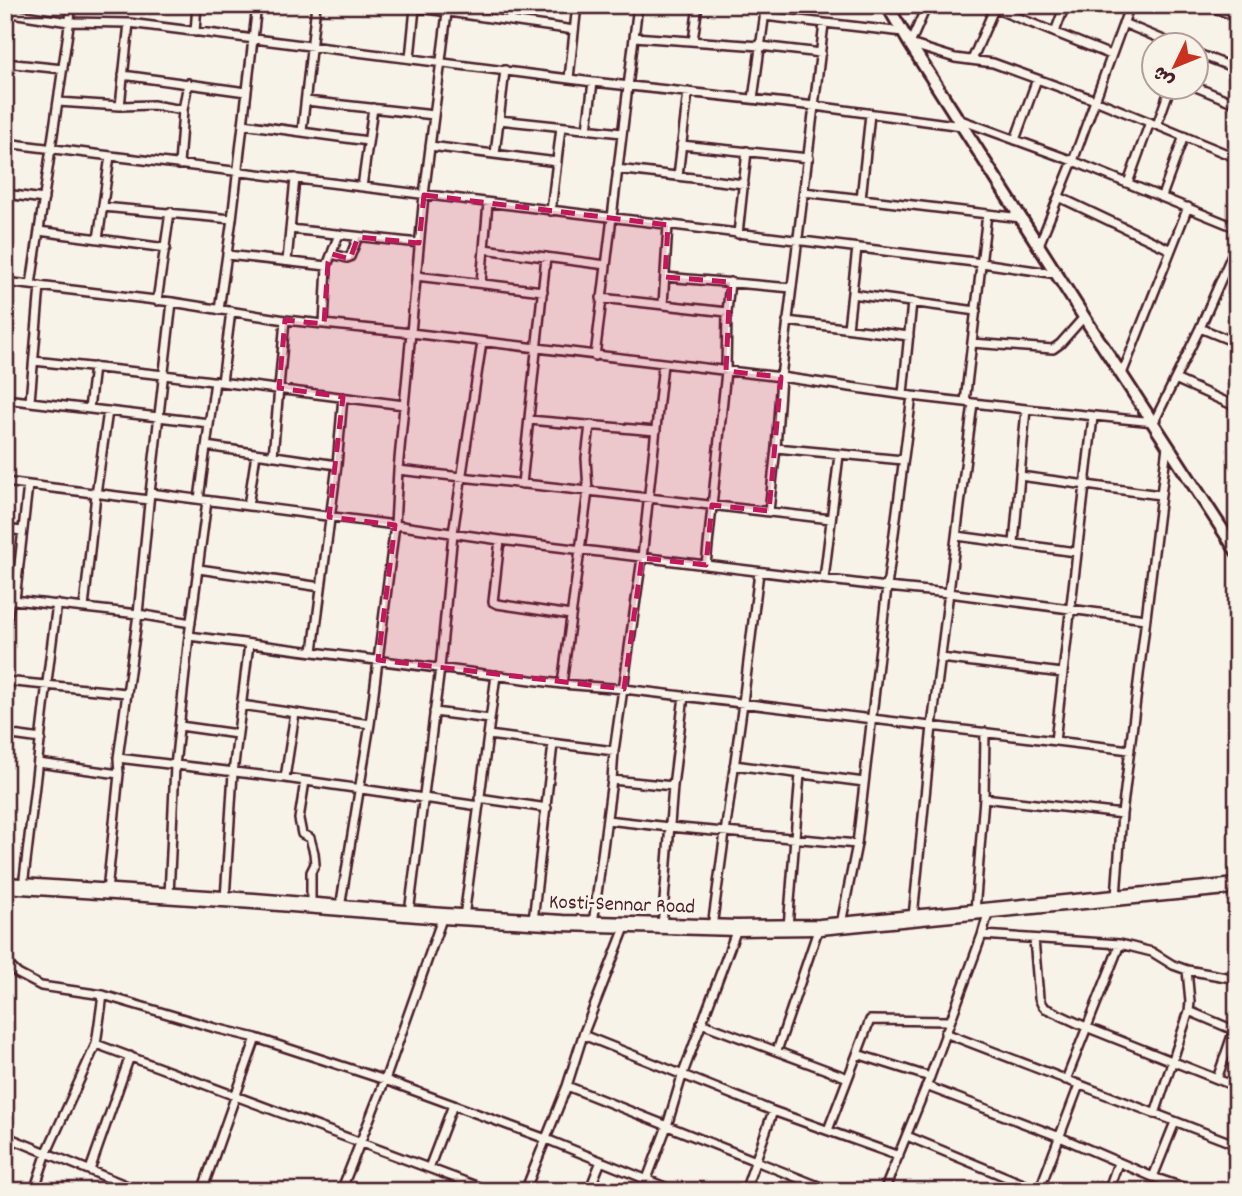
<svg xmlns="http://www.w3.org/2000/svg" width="1242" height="1196" font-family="Dekko,'Playpen Sans Arabic',sans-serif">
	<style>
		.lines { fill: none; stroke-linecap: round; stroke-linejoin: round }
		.street-casing { stroke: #4a1f2b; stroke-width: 12 }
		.secondary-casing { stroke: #4a1f2b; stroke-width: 16 }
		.highway-casing { stroke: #4a1f2b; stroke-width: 19 }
		.street { stroke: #f7f3e8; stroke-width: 7 }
		.secondary { stroke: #f7f3e8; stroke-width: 10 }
		.highway { stroke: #f7f3e8; stroke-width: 14 }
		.marked { fill: #c2185b; fill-opacity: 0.2; stroke: #c2185b; stroke-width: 5; stroke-dasharray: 14 9; stroke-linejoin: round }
		.labels { text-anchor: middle; stroke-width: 6; stroke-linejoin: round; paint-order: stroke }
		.street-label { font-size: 21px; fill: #4a1f2b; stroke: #f7f3e8 }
	</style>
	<rect width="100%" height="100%" fill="#f7f3e8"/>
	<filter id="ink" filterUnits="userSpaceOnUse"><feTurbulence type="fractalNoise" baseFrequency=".0143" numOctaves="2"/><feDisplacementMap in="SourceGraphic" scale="14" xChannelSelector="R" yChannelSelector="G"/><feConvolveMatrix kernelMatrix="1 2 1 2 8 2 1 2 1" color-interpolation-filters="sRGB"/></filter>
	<g filter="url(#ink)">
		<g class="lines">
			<!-- street casing -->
			<g class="street-casing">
				<path id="street" d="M399,5L574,30
					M927,5L910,44L955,58L993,63L1095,100L1237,158
					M986,5L1111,55
					M1207,5L1237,17
					M5,12L69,22L129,23L593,82L815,106L962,126
					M764,16L903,32
					M510,21L512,5
					M1123,23L1178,46
					M195,32L197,5
					M1055,32L1065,5
					M634,37L760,46L821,53
					M693,41L698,5
					M1196,53L1237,69
					M410,58L415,8
					M972,60L994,9
					M5,63L63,69
					M123,75L246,92
					M569,78L577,5
					M1196,87L1237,104
					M753,99L766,5
					M306,101L434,115
					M58,102L120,106L153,105L183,110
					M1232,102L1237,91
					M120,106L129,23
					M958,119L1073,161L1237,228
					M499,120L622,133
					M243,124L368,141
					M1157,125L1170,88
					M587,129L593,82
					M302,131L316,5
					M1015,140L1037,79
					M5,143L982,263L1057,274
					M681,145L809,158
					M430,146L557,162
					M495,154L505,70
					M179,165L183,110L188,83
					M617,169L744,184
					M678,176L688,92
					M1128,183L1150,122
					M362,187L373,108
					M804,192L1021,218
					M5,194L44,199
					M1162,196L1184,136
					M1059,197L1171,250
					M861,199L870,114
					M103,207L232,219
					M551,211L561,127
					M290,229L419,243
					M39,231L166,248
					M738,234L747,151
					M98,239L110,156
					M1039,245L1073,161L1130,5
					M484,249L606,265
					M332,254L347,258L350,257L358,237
					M227,255L327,266
					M287,261L295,178
					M1226,270L1237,275
					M416,276L543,291
					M665,277L792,288
					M5,282L172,302L285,320L411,333L781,377L912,396L1026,409L1154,422L1200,328L1237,243
					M481,283L488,203
					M31,285L72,5
					M852,294L976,311
					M601,298L727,312
					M157,301L170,212
					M663,305L668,225
					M219,310L232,219L257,5
					M787,321L909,336
					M324,324L327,266L339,234
					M848,328L857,248
					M1200,328L1237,343
					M972,343L1053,349L1060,344L1084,317
					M595,356L638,5
					M34,361L164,375L404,405
					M1122,374L1188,207
					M1175,379L1237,407
					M222,382L231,311
					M903,394L912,302
					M5,399L209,423
					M30,401L40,286
					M965,402L987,214
					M89,409L94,367
					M529,420L656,431
					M206,446L337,465
					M776,448L903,460
					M273,456L285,320
					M398,470L588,491L831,519
					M1020,476L1160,495
					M5,482L149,500
					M522,484L546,257
					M150,493L395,525L500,540L887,587L949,593L1145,619
					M199,499L215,381
					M248,506L256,454
					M769,511L776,448L781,377L824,24
					M5,529L22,531
					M957,536L1076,552
					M500,540L493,602L497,604L571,615
					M1014,543L1026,409
					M706,565L726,371L727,312L730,282
					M199,569L321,587
					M824,579L839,455
					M5,599L138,614L191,623
					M15,600L28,485
					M84,608L96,494L108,411
					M5,632L10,599
					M189,636L562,684L624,689L1130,750
					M313,651L337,465L343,397
					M941,658L1062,673
					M5,681L126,693
					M562,684L588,491L586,458L590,425
					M241,705L370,724
					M434,712L490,719
					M180,726L237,734
					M5,734L41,739
					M488,735L614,751
					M1055,741L1093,417
					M118,758L285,778L479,806
					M38,763L119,774
					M734,765L864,782
					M285,778L295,713
					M612,780L673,786
					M305,781L299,819L302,834L310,838L314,853L315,864L311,872V905
					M479,798L547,808
					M984,798L1122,814
					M607,820L669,827L857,844
					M23,886C35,792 44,698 57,604
					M107,891L119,774L118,758L138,614L150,493L172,302
					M169,895L175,766L189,636L207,501
					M1116,897L1122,814L1167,446
					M225,899L233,773L249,644
					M340,908L370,724L395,525L398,470L424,195L448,5
					M975,911L984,798L985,732
					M409,913L440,668L453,533L482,342
					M464,917L496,675
					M913,917L932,726L973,403
					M533,921L553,744
					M593,924L612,780L614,751L642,558L663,364
					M841,924L857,844L887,587L912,396
					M662,927L673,786L684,696
					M712,927L743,703L759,572
					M788,927L800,774
					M982,935L1120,944L1152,952L1173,965L1187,970L1237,979
					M1034,939L1039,998L1042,1005L1045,1008L1086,1027L1237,1087
					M5,962L18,974L41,986L103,995L215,1028L256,1038L385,1080L546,1139L675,1191
					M1189,1011L1236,1031
					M701,1023L848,1078L828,1130
					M945,1033L1237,1145
					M583,1035L773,1111L899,1156
					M96,1044L490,1191
					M777,1051L819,927
					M857,1054L930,1077
					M848,1078L870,1020L950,1021
					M1217,1079L1237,1021
					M1066,1080L1120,944
					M567,1086L831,1191
					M926,1086L1060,1137L1153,1177L1194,1191
					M1155,1114L1189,1011L1190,1002L1187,970
					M5,1136L140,1191
					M907,1136L1040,1191
					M429,1168L453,1105
					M90,1170L130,1056
					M1153,1177L1175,1122
					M647,1179L667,1126L682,1076L737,929
					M34,1191L47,1152L96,1044L103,995
					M202,1191L256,1038
					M341,1191L385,1080L443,916
					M525,1191L567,1086L583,1035L626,925
					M589,1191L601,1161
					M745,1191L773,1111
					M884,1191L930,1077L982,935L989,910
					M1039,1191L1079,1085
					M1108,1191L1118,1163"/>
			</g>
			<!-- secondary casing -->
			<g class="secondary-casing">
				<path id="secondary" d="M887,5L910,44L1084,317L1237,552"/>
			</g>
			<!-- highway casing -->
			<g class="highway-casing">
				<path id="highway" d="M5,885L254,901L443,916L563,923L737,928L820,927L1237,886"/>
			</g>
			<!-- street -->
			<use href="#street" class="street"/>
			<!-- secondary -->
			<use href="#secondary" class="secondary"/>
			<!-- highway -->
			<use href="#highway" class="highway"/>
		</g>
	</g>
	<!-- marked area -->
	<path class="marked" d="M424,195L668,225L665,277L730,282L726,371L781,377L769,511L712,505L706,565L642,558L624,689L378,660L395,525L329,517L343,397L279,388L285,320L324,324L328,262L332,254L350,259L358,237L419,243Z"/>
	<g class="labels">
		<!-- street labels -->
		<g class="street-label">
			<text transform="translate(622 903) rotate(2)" y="7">Kosti-Sennar Road</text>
		</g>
	</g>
	<!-- margin -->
	<rect width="1242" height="1196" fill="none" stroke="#f7f3e8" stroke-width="28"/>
	<rect x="14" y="14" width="1214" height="1168" fill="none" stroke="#4a1f2b" stroke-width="2.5" filter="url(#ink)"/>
	<!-- north arrow -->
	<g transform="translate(1175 66) rotate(227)"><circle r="33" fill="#f7f3e8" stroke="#b29e9c" stroke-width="2"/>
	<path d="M0-5L12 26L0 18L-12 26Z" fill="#c8321e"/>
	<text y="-10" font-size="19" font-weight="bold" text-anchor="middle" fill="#4a1f2b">ش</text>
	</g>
</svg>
